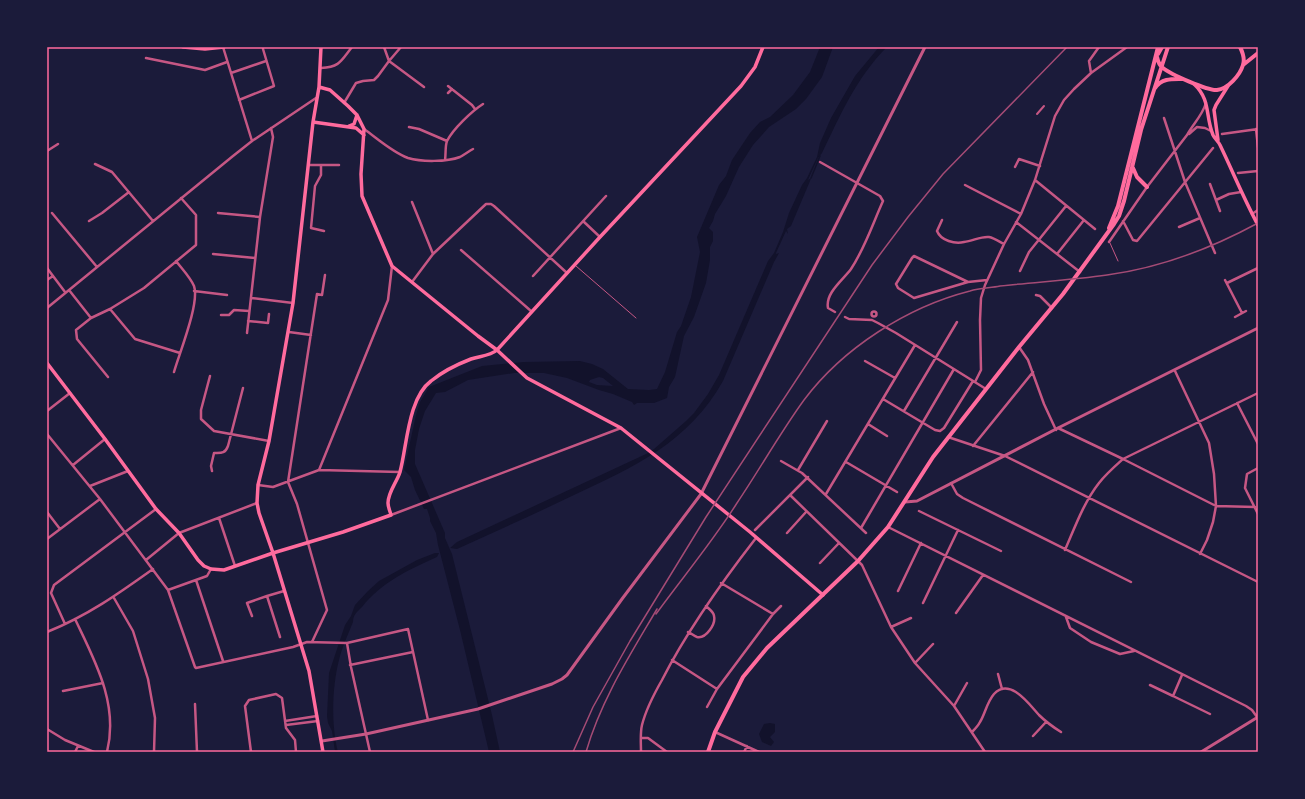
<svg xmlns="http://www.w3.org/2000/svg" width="1305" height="799" font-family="'DejaVu Sans',sans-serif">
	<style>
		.water { fill: #12122b; fill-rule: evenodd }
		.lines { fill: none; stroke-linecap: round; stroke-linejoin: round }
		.stream { stroke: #12122b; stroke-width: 1.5 }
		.service { stroke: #c65784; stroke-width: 1 }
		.pedestrian { stroke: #c65784; stroke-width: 2 }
		.minor { stroke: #c65784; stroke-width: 2.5 }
		.tertiary { stroke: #c65784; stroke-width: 3 }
		.secondary { stroke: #ff6b9d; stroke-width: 3.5 }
		.trunk { stroke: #ff6b9d; stroke-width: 4 }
		.rail { stroke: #a44b75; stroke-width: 1.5 }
		.neatline { fill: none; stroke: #ff6b9d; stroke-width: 1.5 }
	</style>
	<rect width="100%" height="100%" fill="#1b1b3a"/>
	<!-- water -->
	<path class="water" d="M820,47H833L822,77L806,99L796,109L769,127L753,145L739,167L726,196L715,214L713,221L709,228L713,232V241L710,247V260L706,283L694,317L684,336L675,377L669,387L667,398L654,403H637L634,405L632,402L613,394L599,390L567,378L544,373H514L468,380L445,392L436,393L425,411L419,429L415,450V464L445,533V538L452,554L492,715L500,752H489L460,630L438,545L436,533L430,521V518L427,509H424L415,490L411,477L404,470L416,415L420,402L429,387L482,366L524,362L580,361L592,364L603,369L628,389L649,390L657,389L665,372L677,332L681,326L691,297L700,252L697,237L719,185L726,176L732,160L750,133L760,122L770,117L793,95L810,72ZM599,377L603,378L613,386L597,385L589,382L590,380Z
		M879,47H887C856,78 841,114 822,153L818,158L808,180L811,178L810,181L791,226L787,229L788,234L786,231L776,253V254L779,253L774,262L723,381C689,442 634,467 574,495C535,514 496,531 457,549L450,548L457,542L646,454L654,449L686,421L694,413L708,394L719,375L768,261L774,253L783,232L789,213L802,185L807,178L817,157L820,143L831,118L855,76Z
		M435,553H439L437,557C407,571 383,581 362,607C357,612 353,615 353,622C348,635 342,647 339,660C332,687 331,725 338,752H335L332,731L328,723L327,716L329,673L345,625L351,616L355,605L368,591L379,581L417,560Z
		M770,723L775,724V732L770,737L774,742L771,746L762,742L759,734L764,724Z"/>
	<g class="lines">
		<!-- stream -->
		<path class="stream" d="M811,178L820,156"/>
		<!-- service -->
		<path class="service" d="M1110,243L1118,261
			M576,266L636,318"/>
		<!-- pedestrian -->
		<path class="pedestrian" d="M1037,114L1044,106"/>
		<!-- minor -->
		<path class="minor" d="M223,47L252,141
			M384,47L389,61L401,47
			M146,58L205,70L227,62
			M321,68C340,67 341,61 352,47
			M231,73L266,61
			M1091,73L1089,61L1099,47
			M448,86L472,105L475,109
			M448,93L452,89
			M239,100L274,86L263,49
			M344,103L356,83L363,81L374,80L378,76L389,61L424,87
			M1164,118L1185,182L1215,253
			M409,127L419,129L447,141
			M364,129C378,139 392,152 408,158C421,162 447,162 460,157C464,155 469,151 473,149
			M1256,129L1258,147
			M1189,134L1197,127L1205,128L1211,131
			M1222,134L1258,129
			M47,151L58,144
			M445,160C446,154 445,146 447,141C453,129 472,111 483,104
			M820,162L880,196L883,201C873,223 865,248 851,269C843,280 825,293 828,308L835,312
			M95,164L112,172L153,221
			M309,165H339
			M321,165V175L315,186L311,228L324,231
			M1015,167L1019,159L1040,166
			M1238,173L1258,171
			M1035,180L1095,229
			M1210,184L1220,211
			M965,185L1021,214
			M1216,200L1229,194L1241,192
			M412,202L433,254
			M52,213L97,267
			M218,213L260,217
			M1252,214L1258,210
			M942,220L937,231C941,241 955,244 964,242C973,241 981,236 989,237C994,238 1000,242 1004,244
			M89,221L102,213L129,192
			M583,221L600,237
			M1123,221L1133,240L1137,241L1213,148
			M1016,222L1080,272
			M1179,227L1200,218
			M1109,242L1147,187L1187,135C1193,124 1202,116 1206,103
			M461,250L531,311
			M213,254L255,258
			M1057,254L1084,220
			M47,268L65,292
			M1020,271L1029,252L1066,206
			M533,276L606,196
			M47,280L53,276
			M1225,280L1242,313
			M412,282L433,254L486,204H491L494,206L567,273
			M968,282L914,256L912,258L896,284L898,288L914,298L968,282L987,280
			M1227,283L1258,268
			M69,290L91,318
			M194,291L227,295
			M1036,295L1040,296L1052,308
			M251,298L293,303
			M47,308L233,156L252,141L316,98
			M110,309L135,339L180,353
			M871.5 314a2.5 2.5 0 1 1 5 0a2.5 2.5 0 1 1-5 0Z
			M221,315H229L234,310L249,311
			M845,317L849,319L872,320L878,323L896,333L986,389
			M1235,317L1246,311
			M248,321L268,323L269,314
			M289,332L311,335
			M247,333L260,217L273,137L271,128
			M1019,347L1028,360L1044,404L1056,430
			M865,361L895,378
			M1175,371L1209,443L1214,474L1216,506L1213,522L1207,540L1200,554
			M174,372C179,354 200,303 194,286C190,277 182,269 176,261
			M210,376L201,410V419L214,431L269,441
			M108,377L77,339L76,330L91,318L110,309L144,288L196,245V215L181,198
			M975,382L981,370L980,320L981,298L985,285L1004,244L1021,214L1035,180L1055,116L1064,100L1074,89L1091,73L1127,47
			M883,399L935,430L940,431L944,428L973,381
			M1237,403L1258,444
			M47,411L70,393
			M904,411L957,322
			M868,424L887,436
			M1058,428L1123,459L1216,506L1255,507
			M47,434L100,499L168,590L195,667L196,668L293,647L307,642L347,643L408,629L428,720
			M948,437L1005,456L1258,582
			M973,446L1033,372
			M781,461L802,473L866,533
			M846,462L897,492
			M73,465L105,439
			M1258,468L1247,474L1245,488L1258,514
			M319,470L388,300L392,266
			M798,470L827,421
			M212,471L211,466L214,453C221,453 225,454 228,446L243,388
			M951,483L957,494L963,498L1131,582
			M258,485L273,487L319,470L400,472
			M90,486L128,471
			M826,494L915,345
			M790,495L862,565L891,627L915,663L954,706L985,752
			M919,511L1001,551
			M47,512L60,529
			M391,515L621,428
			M219,518L235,566
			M888,527L1246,706L1252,710L1257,717
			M861,528L954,369
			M755,530L808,477
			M787,533L806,512
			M47,539L100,499
			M1065,550C1075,527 1084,502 1099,483C1106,474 1114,467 1123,459L1258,393
			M146,560L179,533L257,503
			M820,563L839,543
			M196,580L223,661
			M721,583L773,614
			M168,590L207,576L211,569
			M898,591L921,543
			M267,596L284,591
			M114,598L133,631L148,679L155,718L154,752
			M923,603L958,530
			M956,613L983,575
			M252,616L247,603L267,596L280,637
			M1066,617L1070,628L1091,642L1120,654L1134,651
			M75,619C95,661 119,704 107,752
			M65,624L51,593L54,585L156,509
			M891,627L911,618
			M47,632C87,616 118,594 153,569
			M688,632C691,633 694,636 697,637C706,639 716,624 714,616C714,612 709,609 706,606
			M312,642L327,610L297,504L288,482L317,294L322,295L325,275
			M347,643L351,667L370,752
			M672,660L717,689
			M915,663L933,644
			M350,665L413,652
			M998,674L1002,689
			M1182,675L1173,696L1210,714
			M1150,685L1173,696
			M63,691L103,683
			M195,704L197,752
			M954,706L967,683
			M707,707L717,689L773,614L781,606
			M285,721L317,716
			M286,725L318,721
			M47,729L65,740L94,752
			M715,732L759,752
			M972,732C975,729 978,726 980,722C985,714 987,702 994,694C1010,677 1029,704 1039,715C1045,721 1053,727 1061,732
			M1033,736L1046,722
			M641,738H648L667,752
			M75,752L78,746
			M251,752L245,706L249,700L276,694L282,698L286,728L295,740L296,752
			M641,752C641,743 640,733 642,725C646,709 654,694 662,680C688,629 721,583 756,538
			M744,752L747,746"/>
		<!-- tertiary -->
		<path class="tertiary" d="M905,502L917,501L1058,428L1258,328
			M322,741L366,734L478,709L552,684L562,679L567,675L622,599L701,494L925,47
			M1201,752L1258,717"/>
		<!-- secondary -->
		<path class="secondary" d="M183,47L205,49L224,47
			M321,47L319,87L313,122L293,303L269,441L258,485L257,503L259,513L273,553L309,671L323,752
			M1194,84C1211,100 1205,115 1213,135C1215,139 1218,141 1220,145C1233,172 1244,199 1258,225
			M319,87L330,90L348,106L357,115L364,129L361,174L362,196L392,266L478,336L497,350L527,378L621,428L750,532L823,595
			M313,122L356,128L364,135
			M349,126L354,124L357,115
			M1218,140L1214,110L1216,105L1228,86
			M47,363L105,439L156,509L179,533L198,560L204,566L211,569L224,570L273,553L343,532L391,515C390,511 388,507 388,503C388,492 397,482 400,472C407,446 408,398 431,381C442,372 458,364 471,359C480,356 490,356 497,350L600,237L741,86L755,67L763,47"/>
		<!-- trunk -->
		<path class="trunk" d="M1158,54L1162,47
			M1157,57C1158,62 1159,65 1163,68C1170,74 1208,91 1217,90C1228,89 1240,75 1243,65C1245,59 1243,53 1240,47
			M1243,65L1258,53
			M1155,88C1162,78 1172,79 1183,79
			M1133,168L1137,177L1147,187
			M1109,228L1118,206L1158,47
			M708,752L715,732L743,677L767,648L858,561L888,527L933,457L1019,347L1063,294L1114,224L1119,216L1124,201L1141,130L1168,47"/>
		<!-- rail -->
		<path class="rail" d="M656,614C683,577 713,541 737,503C760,469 780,433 804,400C843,348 907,307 970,291C980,288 991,288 1000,286C1036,282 1072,280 1107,275C1159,268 1212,248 1258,223
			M573,752L593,707L630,641L706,517L872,265L908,217L943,174L1067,47
			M586,752C601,700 630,655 657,609"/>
	</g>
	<!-- border -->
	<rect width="1305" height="799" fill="none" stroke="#1b1b3a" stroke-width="96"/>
	<rect x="48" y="48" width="1209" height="703" class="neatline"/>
</svg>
